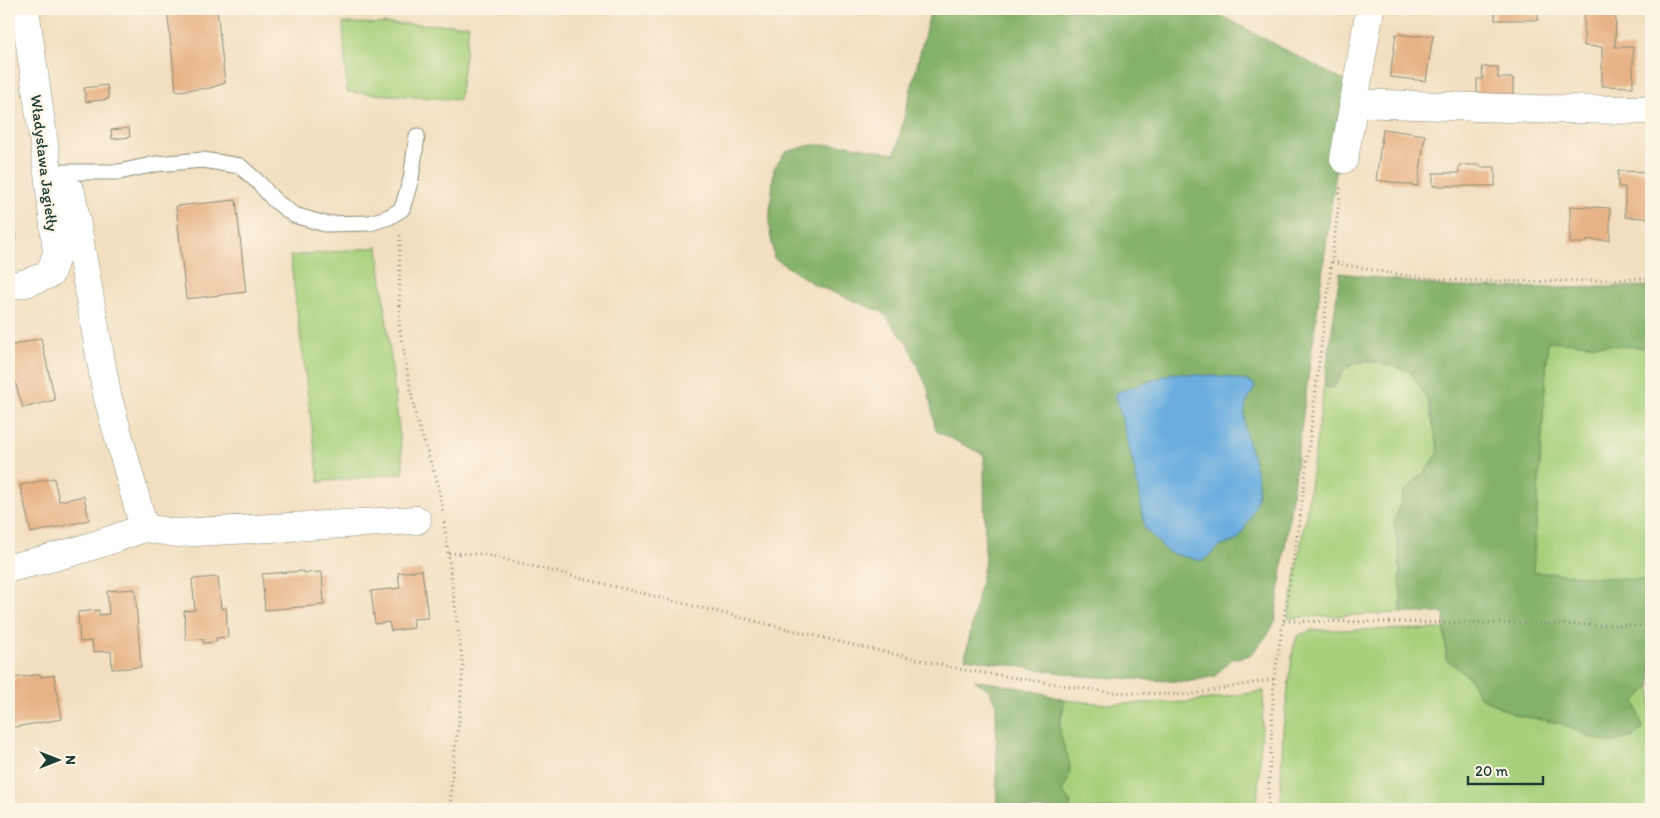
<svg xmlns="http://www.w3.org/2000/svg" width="1660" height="818" font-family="Itim,sans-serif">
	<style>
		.green { fill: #a7d07b; stroke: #638658 }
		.forest { fill: #85b26b; stroke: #527850 }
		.water { fill: #6aaddf; stroke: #44758a }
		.building { fill: #e7b285 }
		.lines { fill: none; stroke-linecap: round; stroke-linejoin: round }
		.service-casing { stroke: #888e7a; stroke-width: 17 }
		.minor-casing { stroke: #888e7a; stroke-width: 29 }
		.path { stroke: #888e7a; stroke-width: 3; stroke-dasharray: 1 4; stroke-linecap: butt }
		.service { stroke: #fff; stroke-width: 15 }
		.minor { stroke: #fff; stroke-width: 28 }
		.labels { text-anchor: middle; stroke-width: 4.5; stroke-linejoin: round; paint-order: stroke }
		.street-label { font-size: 16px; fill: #1f3d34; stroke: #fcf5e5 }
	</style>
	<rect width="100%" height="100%" fill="#fcf5e5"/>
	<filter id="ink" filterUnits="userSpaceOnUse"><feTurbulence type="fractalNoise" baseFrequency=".02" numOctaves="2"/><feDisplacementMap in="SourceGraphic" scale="10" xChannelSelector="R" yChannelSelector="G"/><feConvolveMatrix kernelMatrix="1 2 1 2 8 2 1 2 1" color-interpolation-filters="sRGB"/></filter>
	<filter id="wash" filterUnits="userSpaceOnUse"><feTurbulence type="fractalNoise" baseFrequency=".0096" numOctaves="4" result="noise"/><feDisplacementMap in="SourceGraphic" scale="20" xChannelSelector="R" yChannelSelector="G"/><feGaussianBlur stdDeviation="1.12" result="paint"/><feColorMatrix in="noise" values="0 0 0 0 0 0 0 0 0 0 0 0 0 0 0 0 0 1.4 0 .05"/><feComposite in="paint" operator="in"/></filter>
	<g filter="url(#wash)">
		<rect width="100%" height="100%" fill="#f2dfc0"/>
		<!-- green -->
		<path class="green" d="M343,23L469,25L459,100L347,92Z
			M378,247L404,473L319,482L290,256Z
			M1548,341L1651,348V581L1533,573Z
			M1356,362H1379L1410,371L1428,401L1439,452L1425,472L1404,492L1394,523L1400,557L1401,613L1288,618L1306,515L1324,386L1333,388L1345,369Z
			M1445,629L1446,659L1469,677L1479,696L1515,715L1560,723L1593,738L1643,729L1634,702L1651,686V770C1649,777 1651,800 1651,809H1280L1283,729L1293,649L1297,636L1312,630Z
			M1264,691L1257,809H1068L1071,804L1062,791L1059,730L1065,700L1107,704L1188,702Z"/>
		<!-- forest -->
		<path class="forest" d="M931,9H1214L1222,16L1348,83L1275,621L1269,633L1251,655L1232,659L1215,676L1187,682L1081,676L965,658L985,561L984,455L936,431L928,389L908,344L882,312L815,285L774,258L769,224L774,168L786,152L811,145H848L895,154Z
			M1340,273L1450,287L1566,288L1651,286V348L1548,341L1533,572L1651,581V686L1635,702L1643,729L1633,737L1611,743L1593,738L1560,723L1515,715L1479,696L1469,677L1446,659L1444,613H1401L1400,557L1394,524L1404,492L1425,472L1439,452L1428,401L1410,371C1391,366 1363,354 1346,368C1341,373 1337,382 1333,388L1324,386Z
			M974,680L1027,689L1065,700C1063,709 1058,722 1060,731C1064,757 1079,764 1062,791L1071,804L1068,809H997L996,704L989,690Z"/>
		<!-- water -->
		<path class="water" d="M1173,373L1228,377L1252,382L1255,387C1252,393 1248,399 1246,404C1238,433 1260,462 1258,491C1257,509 1246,525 1238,540L1221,546L1202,561L1169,553L1145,529L1134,467L1115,393Z"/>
		<g id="blocks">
			<!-- building -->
			<path class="building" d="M167,9H217L225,83L210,88L176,91Z
				M1495,9H1538V20H1495Z
				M1584,9H1616L1615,47H1633V87L1602,86V47L1584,46Z
				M1396,34L1416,36L1433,35L1426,81L1390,77Z
				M1482,67H1498V78H1513V97L1477,98V79H1483Z
				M107,85L109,99L86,102L84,88Z
				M129,128L130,137L112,139L111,130Z
				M1383,129L1425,135L1418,186L1376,180Z
				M1459,165H1480V167H1495V186H1433V173H1459Z
				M1618,171L1648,172V218L1625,217V187H1618Z
				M236,200L246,292L186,299L176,206Z
				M1570,206L1610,208V240H1587V243H1570Z
				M12,207L16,240L9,241V208Z
				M41,338L55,400L23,408L9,362V346Z
				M54,478L59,501L84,496L89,520L31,533L20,485Z
				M422,570L428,618L413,619L414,628L391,631L389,622L375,624L371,591L400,588L398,573Z
				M304,571V573L322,572L324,605L265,610L262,574Z
				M218,577L221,609L226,608L228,637L216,638L217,642L203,643V639L186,640L184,611L195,610L192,579Z
				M135,589L141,667L112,669L111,651L93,652L92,641L80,642L78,612L99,610V615L109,614L107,591Z
				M40,674L41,677L54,675L62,719L9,728V682L14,681V678Z"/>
		</g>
	</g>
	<g filter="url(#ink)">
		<use href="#blocks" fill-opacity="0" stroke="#888e7a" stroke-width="1"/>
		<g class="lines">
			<!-- service casing -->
			<g class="service-casing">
				<path id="service" d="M49,172H119L156,164L203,160L240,166L259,183L274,200L294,215L325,224L370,223L389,217L402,209L411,179L417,136"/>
			</g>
			<!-- minor casing -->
			<g class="minor-casing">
				<path id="minor" d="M1353,103L1537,109L1651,110
					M1344,159L1370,9
					M48,172L71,192L107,395L144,528L177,533L417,520
					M9,286L26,283L50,274L57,253L48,172L25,9
					M9,568C55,558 100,545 144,528"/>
			</g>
			<!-- path -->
			<path class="path" d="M400,235L399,326L416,418L438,484L443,511
				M1332,262C1372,270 1412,278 1453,280C1519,283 1585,281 1651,278
				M444,522L463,666L459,722L453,763L450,809
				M449,553L483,554L840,642L965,670L1108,692L1188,695L1274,679
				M1284,621L1496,623L1651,626
				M1268,809L1274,679L1300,518L1341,185"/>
			<!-- service -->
			<use href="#service" class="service"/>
			<!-- minor -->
			<use href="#minor" class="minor"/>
		</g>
	</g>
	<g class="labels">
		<!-- street labels -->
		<g class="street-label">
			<text transform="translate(45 163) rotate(83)" y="6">Władysława Jagiełły</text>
		</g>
	</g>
	<!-- margin -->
	<rect width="1660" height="818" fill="none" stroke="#fcf5e5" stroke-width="30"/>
	<!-- north arrow -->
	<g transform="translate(58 760) rotate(90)" stroke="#fcf5e5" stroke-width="4" paint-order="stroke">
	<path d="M0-4L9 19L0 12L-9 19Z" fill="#1f3d34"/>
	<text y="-8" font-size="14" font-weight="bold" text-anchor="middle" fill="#1f3d34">N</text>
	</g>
	<!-- scale -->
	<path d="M1468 776v8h75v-8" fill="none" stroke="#1f3d34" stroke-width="2.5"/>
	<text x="1475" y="776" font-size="15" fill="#1f3d34" stroke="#fcf5e5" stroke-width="4" paint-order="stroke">20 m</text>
</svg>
